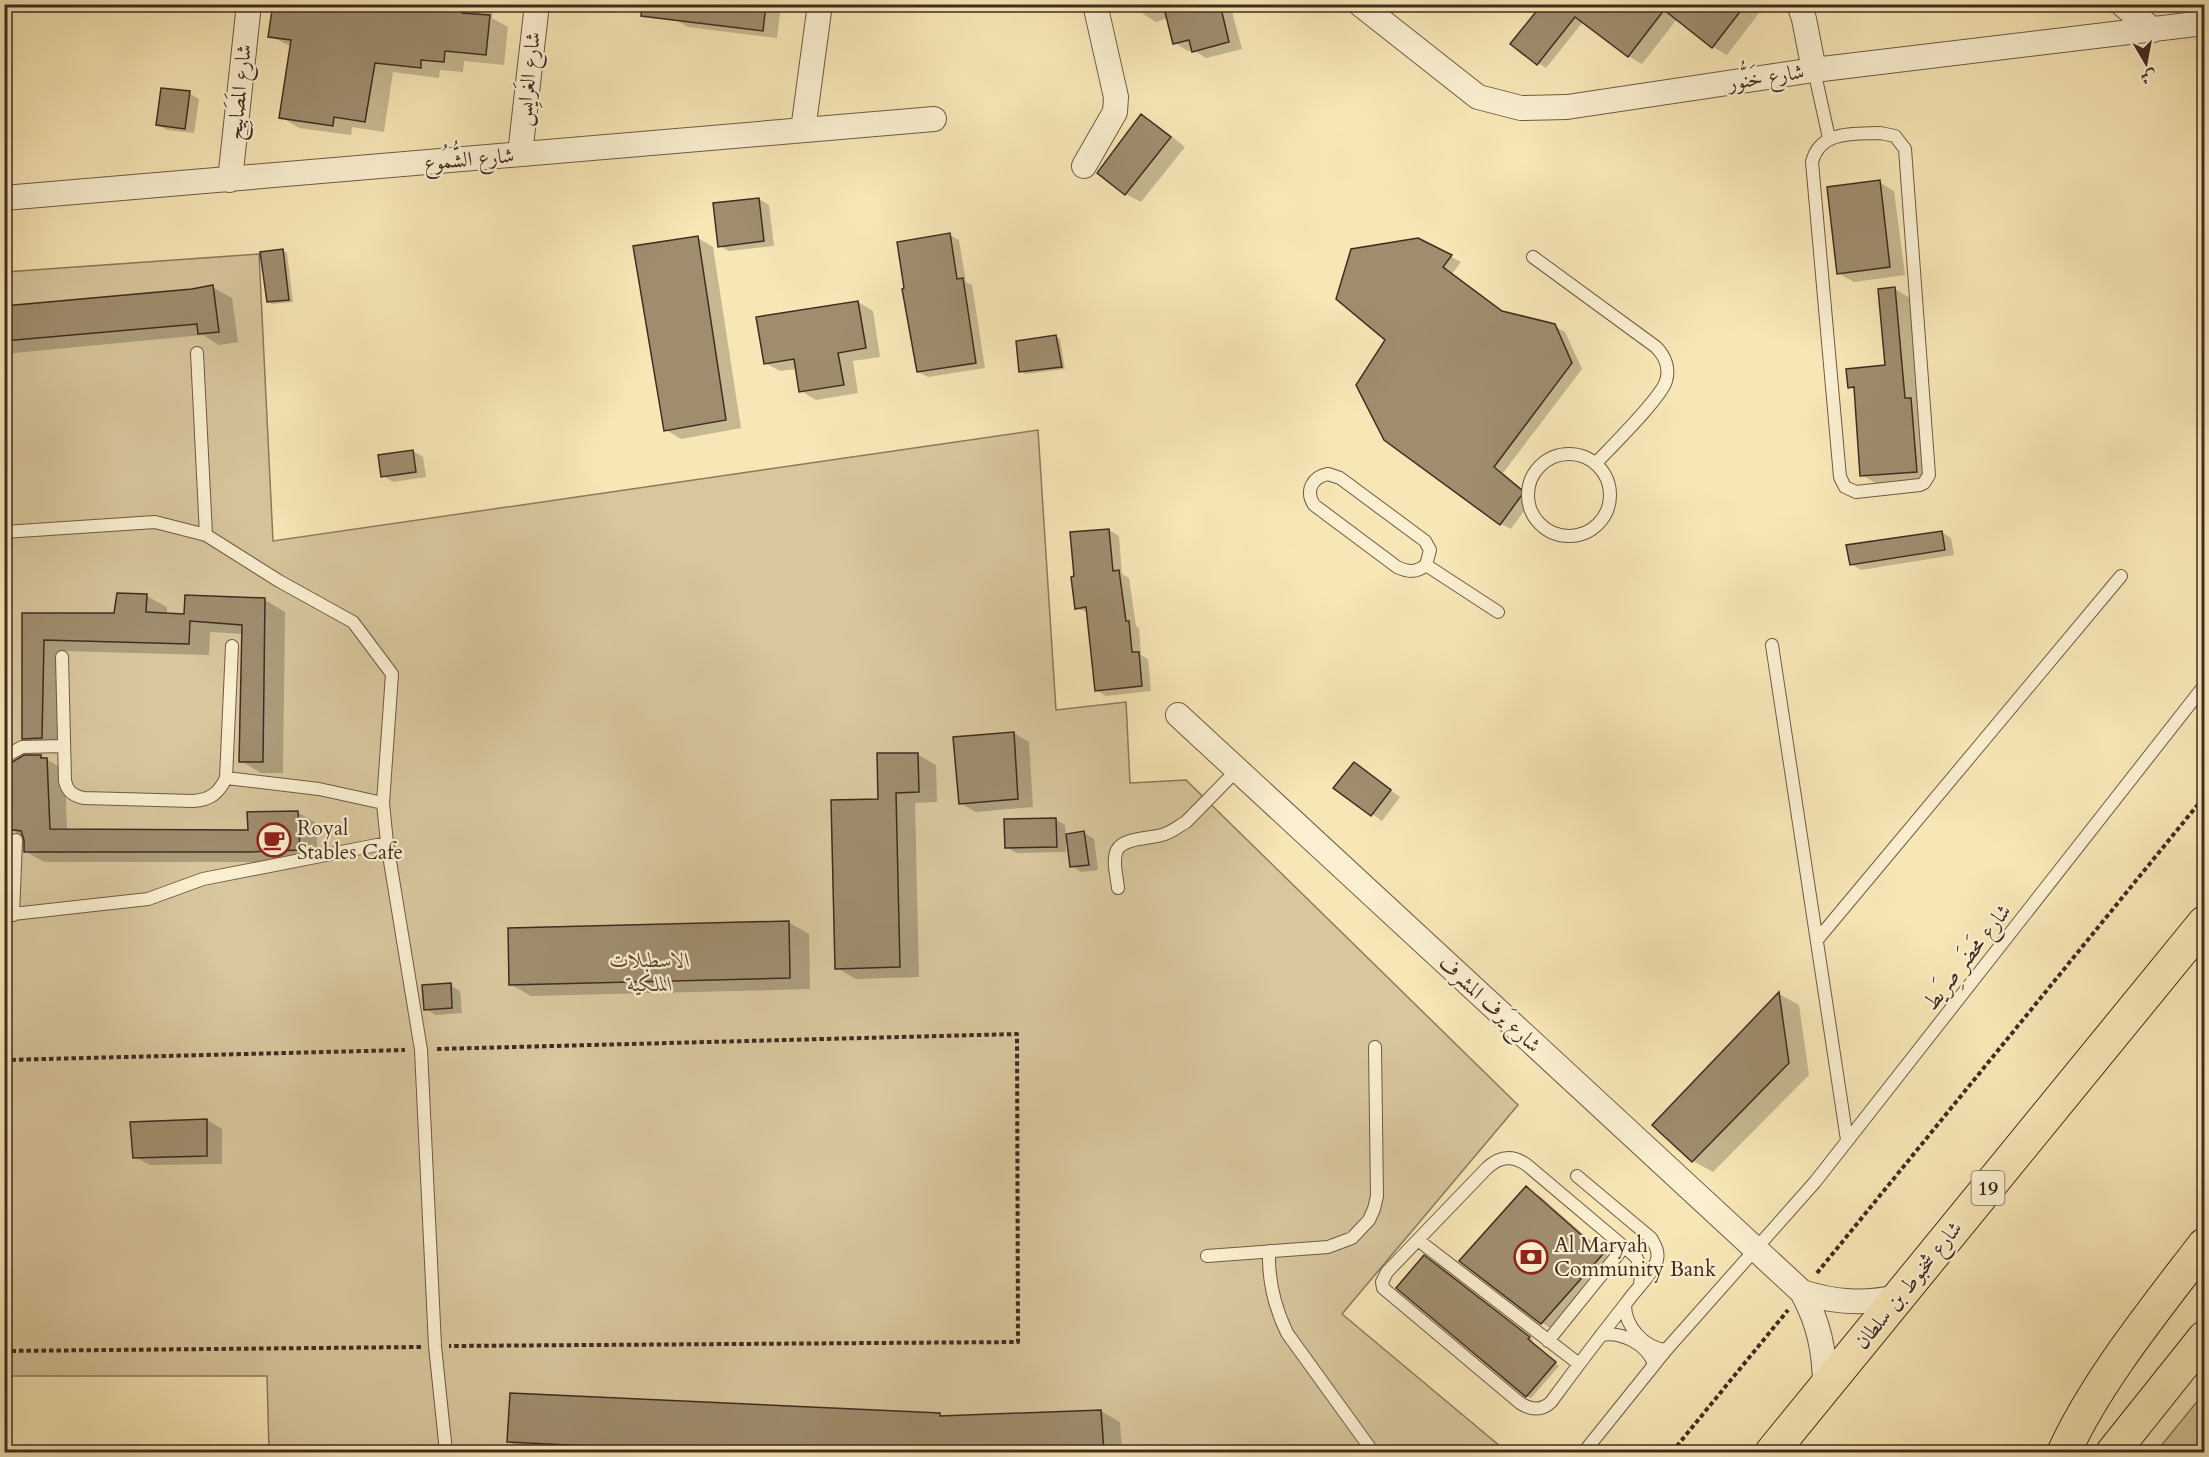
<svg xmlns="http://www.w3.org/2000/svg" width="2209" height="1457" font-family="Cardo,Amiri,serif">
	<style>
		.green { fill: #d8c69d; stroke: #8c795f; stroke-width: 1.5 }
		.shadow { fill: #0003 }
		.building { fill: #9f8d6e; stroke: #402c21; stroke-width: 1.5 }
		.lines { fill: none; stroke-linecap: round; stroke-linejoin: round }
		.service-casing { stroke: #6e5a46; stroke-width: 14 }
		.minor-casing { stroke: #6e5a46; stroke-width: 26 }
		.primary-casing { stroke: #402c21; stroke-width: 35 }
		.trunk-casing { stroke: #402c21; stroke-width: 35 }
		.path { stroke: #402c21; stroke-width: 4; stroke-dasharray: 4.5 3; stroke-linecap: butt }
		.service { stroke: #faefd0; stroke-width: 12 }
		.minor { stroke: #faefd0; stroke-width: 24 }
		.primary { stroke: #f7e6b6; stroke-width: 33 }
		.trunk { stroke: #f7e6b6; stroke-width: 33 }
		.labels { text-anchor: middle; stroke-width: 4.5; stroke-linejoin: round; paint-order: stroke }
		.shield { fill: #faefd0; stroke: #786656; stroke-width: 1.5 }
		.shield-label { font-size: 20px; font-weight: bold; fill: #402c21 }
		.street-label { font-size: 21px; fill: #402c21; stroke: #faefd0 }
		.poi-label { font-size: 21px; fill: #402c21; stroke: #faefd0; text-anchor: start }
		.park-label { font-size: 21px; font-style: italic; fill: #5e4b3a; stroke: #faefd0 }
	</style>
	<rect width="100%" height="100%" fill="#f7e6b6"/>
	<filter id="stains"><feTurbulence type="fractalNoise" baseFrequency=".00333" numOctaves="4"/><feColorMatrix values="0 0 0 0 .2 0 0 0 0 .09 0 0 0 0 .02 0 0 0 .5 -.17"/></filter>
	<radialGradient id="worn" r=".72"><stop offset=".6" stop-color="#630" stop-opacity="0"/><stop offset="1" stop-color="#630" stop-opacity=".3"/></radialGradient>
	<!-- green -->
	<path class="green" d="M259,254L273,541L1038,430L1056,710L1126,702L1130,783L1186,780L1518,1105L1342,1314L1507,1452H269L267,1376H5V272Z
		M2204,1393V1452H2156Z"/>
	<!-- shadow -->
	<path class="shadow" d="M275,4H493L492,18L508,27L504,65L464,61L463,72L440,70L439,78L393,72L384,132L352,127L351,135L299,128L281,117L292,47L270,36Z
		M676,4H781L777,38L688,27L674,19Z
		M1140,4H1230L1242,49L1206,58L1193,50L1188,51L1175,43L1168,18L1156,22L1143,14Z
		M1604,4H1748L1759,13L1727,55L1713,47L1677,19L1642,64L1628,56Z
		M1991,4H2004L2000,10Z
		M1590,13L1546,68L1538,63L1546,14Z
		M189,93L199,99L194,133L167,130L157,124Z
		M1142,116L1157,125L1185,147L1141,202L1126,194Z
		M1879,182L1894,191L1905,275L1854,282L1838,273Z
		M759,199L769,205L774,246L729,251L720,246Z
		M950,235L959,240L966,282L972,285L985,368L928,377L918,372Z
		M698,238L713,247L741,428L681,439L666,430Z
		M1418,240L1461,262L1452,274L1505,313L1554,326L1565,332L1582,369L1503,473L1533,498L1511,529L1501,524L1387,339Z
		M283,250L287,253L293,302L272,304L268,301Z
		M212,287L232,298L238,342L219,345L203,335L4,354V308L192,291Z
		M1895,289L1910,298L1919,404L1931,480L1877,484L1862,475L1856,390L1849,387L1887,367Z
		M858,302L873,311L880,357L853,361L858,393L816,400L801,391L797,369L780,371L765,363Z
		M1056,336L1060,339L1065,369L1025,374L1021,371Z
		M413,451L423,457L426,477L393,482L383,476Z
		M1109,530L1119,536L1122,574L1129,578L1136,626L1139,628L1141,655L1148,659L1151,691L1106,696L1096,690L1089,613L1076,608V577Z
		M1941,532L1951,538L1954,555L1861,570L1851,564Z
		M147,596L167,607V615L185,616L265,600L285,612L283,773H261L241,761L244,634L210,632L209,655L64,651L62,749L44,750L23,738L24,614L115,615Z
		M1014,733L1029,742L1033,807L976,812L960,803Z
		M917,754L936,765L937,802L915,803L919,977L856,979L837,968L880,801Z
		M41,756L65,770L67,831H250L297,812L316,823L318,859L269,862H44L25,851V838L9,828Z
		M1354,764L1400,797L1382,821L1336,788Z
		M1055,819L1065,825L1066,835L1084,833L1094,839L1098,870L1081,872L1072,866L1068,836L1066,837V852L1016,853L1007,847Z
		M788,922L809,934L810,989L531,996L510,984Z
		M450,985L460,991L462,1013L436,1015L426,1009Z
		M1779,994L1799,1005L1809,1075L1713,1172L1693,1161Z
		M207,1120L222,1129V1164L150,1165L135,1157L131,1123Z
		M1526,1188L1541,1197L1617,1264L1557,1332L1542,1323Z
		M1429,1260L1533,1340L1531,1342L1559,1366L1531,1398L1527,1396Z
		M1101,1411L1120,1422L1122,1452H528L509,1442L940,1414L945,1417Z"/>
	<!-- building -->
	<path class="building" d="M273,4H463L462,13L490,15L486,55L445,51L444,62L421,60V68L375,63L365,122L334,117L333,126L279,118L291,40L268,37Z
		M642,4H766L763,31L641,16Z
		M1163,4H1220L1229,42L1192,52L1189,40L1173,44Z
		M1551,4H1746L1712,48L1664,10L1628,57L1575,17L1537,65L1510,44L1539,8L1545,12Z
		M161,88L190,91L185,129L156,125Z
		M1141,114L1171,137L1125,195L1097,173Z
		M1880,180L1890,267L1837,274L1827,187Z
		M759,198L764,241L718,247L713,203Z
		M950,233L957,279L963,278L976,363L917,372L902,289L904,288L897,242Z
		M698,236L726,420L664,431L633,246Z
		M1418,238L1452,255L1443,267L1502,311L1555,324L1572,363L1494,467L1524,492L1500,525L1384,440L1356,385L1385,340L1336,299L1351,249Z
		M283,249L289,300L267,302L260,252Z
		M213,285L219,332L198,334L197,324L4,341V306L192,289Z
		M1895,287L1905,398H1911L1917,472L1860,476L1854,387L1848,388L1846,369L1885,365L1878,289Z
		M858,301L866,348L838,353L844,385L799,392L794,359L764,364L756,317Z
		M1056,335L1062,367L1019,372L1016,341Z
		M413,450L416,472L381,477L378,455Z
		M1109,529L1113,571L1119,570L1126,621H1129L1132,652H1139L1142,686L1095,691L1086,607L1075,609L1071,577L1074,576L1070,532Z
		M1942,531L1945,550L1850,565L1846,545Z
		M117,593L147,594L146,612L184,614L185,595L265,598L263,762H239L242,625L190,621L189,644L44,640L42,738L22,739V613H114Z
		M1014,732L1018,799L959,804L953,737Z
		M877,753H918L919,792L896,793L900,967L835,969L831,800L878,799Z
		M24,755H41V758H47L50,829L248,830L247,812L298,811L300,850L249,852H24V840L21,831L7,829L9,764Z
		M1354,762L1391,790L1371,816L1333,788Z
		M1056,818L1057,847L1005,848L1004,819Z
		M1084,831L1089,865L1070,867L1066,834Z
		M789,921L790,978L509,985L508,928Z
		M451,983L452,1008L424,1010L422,985Z
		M1779,992L1789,1063L1692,1162L1652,1125Z
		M207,1119V1156L133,1158L130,1122Z
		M1526,1186L1603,1254L1541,1324L1459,1261Z
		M1424,1255L1530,1337L1528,1339L1556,1362L1526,1397L1396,1288Z
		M510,1393L940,1413V1416L1101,1410L1104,1452H707L507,1442Z"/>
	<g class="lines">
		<!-- service casing -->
		<g class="service-casing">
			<path id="service" d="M1814,70L1829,138
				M1880,133L1895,136L1905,149L1929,475L1924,483L1920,485L1856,492L1845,487L1840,477L1812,162C1820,130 1854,134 1880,133Z
				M1533,257L1656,347C1665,356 1670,368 1666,381C1661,398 1611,447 1596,463
				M197,353L206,535
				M1528 495a41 41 0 1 1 82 0a41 41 0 1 1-82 0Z
				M1328,474L1340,478L1425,541L1430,550L1426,565C1416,573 1408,572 1397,567L1314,505C1305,491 1312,477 1328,474Z
				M4,532L155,522L206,535L279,581L353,622L392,674L383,803L387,843L421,1050L435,1346L446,1452
				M1426,565L1498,612
				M1772,645L1847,1140
				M62,657L65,781C67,791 73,796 84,798L193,801C210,800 219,793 226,778L232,646
				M4,757L22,747L64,746
				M226,778L319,789L383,803
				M1118,888C1117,877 1112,861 1117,850C1124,837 1152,839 1165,834C1173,831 1179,826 1186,822L1237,770
				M4,915L148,899L203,879L387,843
				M13,915L16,840
				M1817,940L2121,576
				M1577,1176L1651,1238C1655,1245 1659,1251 1657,1260C1652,1275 1636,1289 1627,1302C1601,1335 1576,1368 1551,1402C1542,1411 1531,1410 1520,1403L1383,1288L1382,1282L1387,1272L1487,1168C1500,1156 1513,1155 1527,1165L1636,1257L1642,1269L1640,1284
				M1418,1240L1579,1364
				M1269,1251C1268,1281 1274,1306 1287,1333L1373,1452
				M1207,1256L1328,1247L1352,1238L1369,1220L1374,1209L1377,1196L1375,1047
				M1625,1305C1625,1326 1644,1348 1666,1350
				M1601,1335C1621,1331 1648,1344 1654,1365
				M1548,1341L1624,1247
				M1584,1452L1666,1350L1815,1182L2204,686"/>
		</g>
		<!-- minor casing -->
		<g class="minor-casing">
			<path id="minor" d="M1360,4L1478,97L1521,108L1567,107L1814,70L2204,23
				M1799,4L1804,19L1814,70
				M2122,4L2153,30
				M803,130L820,4
				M520,154L537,4
				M1084,166L1115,112L1116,97L1095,4
				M230,180L249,4
				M4,198L934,119
				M1178,715L1802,1292C1819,1323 1825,1352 1825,1388
				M1802,1292C1835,1303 1865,1304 1899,1297"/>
		</g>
		<!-- primary casing -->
		<g class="primary-casing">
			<path id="primary" d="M1772,1452L2204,923
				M2113,1452L2204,1338"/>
		</g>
		<!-- trunk casing -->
		<g class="trunk-casing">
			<path id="trunk" d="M2064,1452C2097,1380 2156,1308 2204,1245"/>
		</g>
		<!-- path -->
		<path class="path" d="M437,1049L1017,1034L1018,1342L449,1346
			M4,1060L405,1050
			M1817,1273L2204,797
			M4,1351L421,1347
			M1672,1452L1788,1310"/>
		<!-- service -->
		<use href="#service" class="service"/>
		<!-- minor -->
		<use href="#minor" class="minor"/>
		<!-- primary -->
		<use href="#primary" class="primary"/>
		<!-- trunk -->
		<use href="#trunk" class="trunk"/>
	</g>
	<!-- icons -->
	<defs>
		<g id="cafe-ring" transform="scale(1.725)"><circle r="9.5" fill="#faefd0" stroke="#8f2418" stroke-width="1.5"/><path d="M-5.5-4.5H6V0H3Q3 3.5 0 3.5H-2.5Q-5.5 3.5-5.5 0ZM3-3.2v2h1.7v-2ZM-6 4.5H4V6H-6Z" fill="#8f2418"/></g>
		<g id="bank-ring" transform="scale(1.725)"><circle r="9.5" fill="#faefd0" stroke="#8f2418" stroke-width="1.5"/><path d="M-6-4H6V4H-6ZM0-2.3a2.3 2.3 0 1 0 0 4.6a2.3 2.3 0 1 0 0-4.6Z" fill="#8f2418"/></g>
	</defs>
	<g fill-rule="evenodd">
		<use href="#cafe-ring" x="274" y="840"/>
		<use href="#bank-ring" x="1531" y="1257"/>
	</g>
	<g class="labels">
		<!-- shield labels -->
		<rect class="shield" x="1971.5" y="1171" width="33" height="34" rx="4.5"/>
		<g class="shield-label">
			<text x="1988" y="1195">19</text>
		</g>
		<!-- street labels -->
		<g class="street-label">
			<text transform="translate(1766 77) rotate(-9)" y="7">شارع خَنُّور</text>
			<text transform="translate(528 79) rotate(-84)" y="7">شارع الغَرايِس</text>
			<text transform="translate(239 92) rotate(-84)" y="7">شارع المَصَابِيح</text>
			<text transform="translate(469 159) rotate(-5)" y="7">شارع الشُّمُوع</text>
			<text transform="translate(1967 957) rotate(-52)" y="7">شارع مَحضَر صِرَيط</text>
			<text transform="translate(1490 1004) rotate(43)" y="7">شارع يَرف المشرف</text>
			<text transform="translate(1908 1285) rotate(-51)" y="7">شارع شخبوط بن سلطان</text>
		</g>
		<!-- poi labels -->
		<g class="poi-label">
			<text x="297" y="835">Royal<tspan x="297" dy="24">Stables Cafe</tspan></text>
			<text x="1554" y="1252">Al Maryah<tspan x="1554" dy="24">Community Bank</tspan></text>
		</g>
		<!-- park labels -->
		<g class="park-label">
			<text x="650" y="967">الاسطبلات<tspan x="650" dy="24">الملكية</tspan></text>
		</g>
	</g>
	<!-- margin -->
	<rect width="2209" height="1457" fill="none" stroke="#f7e6b6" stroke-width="24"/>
	<rect x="6" y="6" width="2197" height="1445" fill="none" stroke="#402c21" stroke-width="3"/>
	<rect x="12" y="12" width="2185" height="1433" fill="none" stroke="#402c21" stroke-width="1.5"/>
	<!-- north arrow -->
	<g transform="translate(2146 63) rotate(170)" stroke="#faefd0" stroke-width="4.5" paint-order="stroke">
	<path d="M0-4.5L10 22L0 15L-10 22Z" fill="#402c21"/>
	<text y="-9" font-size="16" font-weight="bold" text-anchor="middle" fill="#402c21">ش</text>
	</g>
	<rect width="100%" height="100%" filter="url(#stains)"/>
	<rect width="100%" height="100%" fill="url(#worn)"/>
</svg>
